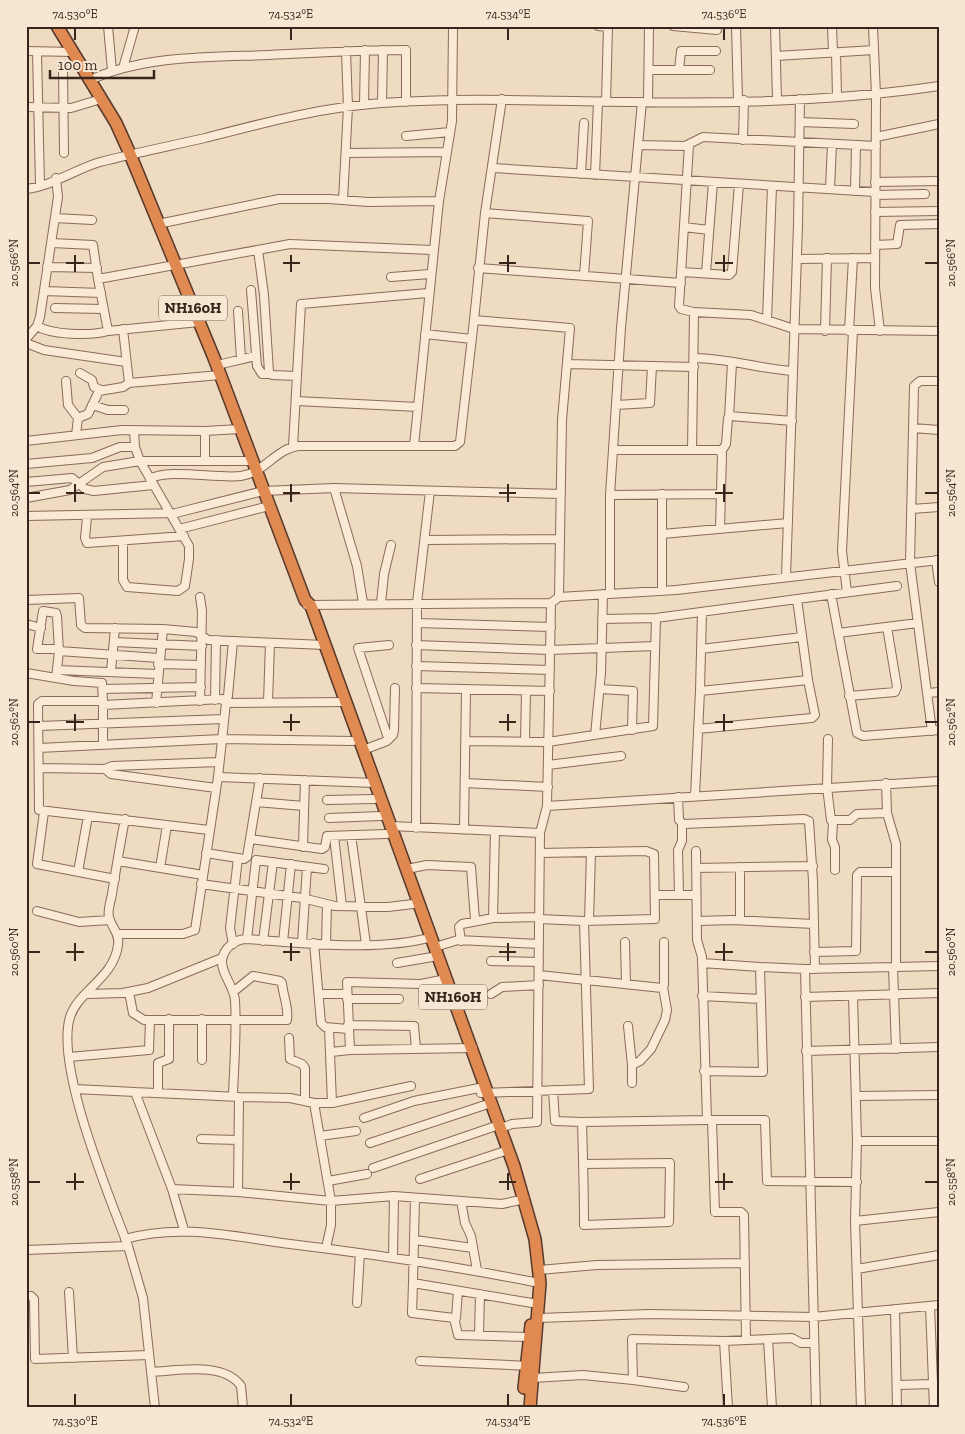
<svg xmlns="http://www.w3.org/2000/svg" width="965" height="1434" font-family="'Zilla Slab',serif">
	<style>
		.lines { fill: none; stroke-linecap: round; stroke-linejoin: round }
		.minor-casing { stroke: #896b59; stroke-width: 10 }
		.highway-casing { stroke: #563a2d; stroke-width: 14 }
		.minor { stroke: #f9e9d5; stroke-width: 8 }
		.highway { stroke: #e08a51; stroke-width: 11 }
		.ticks { fill: none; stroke: #38261d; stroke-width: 2 }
		.labels { text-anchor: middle; stroke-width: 4; stroke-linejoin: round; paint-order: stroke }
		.shield { fill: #f6e6d2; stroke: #716053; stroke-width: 1 }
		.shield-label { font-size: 15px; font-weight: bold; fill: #38261d }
		.neatline { fill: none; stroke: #38261d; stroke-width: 2 }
		.ticks-label { font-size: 12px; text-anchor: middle; fill: #38261d }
	</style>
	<rect width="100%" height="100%" fill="#efdac2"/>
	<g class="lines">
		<!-- minor casing -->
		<g class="minor-casing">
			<path id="minor" d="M108,26L112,71
				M598,26L608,27L606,102
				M673,26L717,30
				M736,26L738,100
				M775,26L777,99
				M832,26L833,53
				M873,26L876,95L875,288L880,331
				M26,51L73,52
				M37,52L40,185
				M836,52L837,97
				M776,56L874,50
				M63,67L64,153
				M123,68L135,26
				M649,70H710
				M679,70L681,51H716
				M90,80C144,55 211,57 269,55C315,53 360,50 406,50V102
				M502,99L485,213L474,320L570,328L562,420L559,597L551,603
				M648,102L649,26
				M382,103L383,50
				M364,105L365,50
				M26,107L71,108L101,99
				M800,122L854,124
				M406,136L450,132
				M876,137L939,124
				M743,140L744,100
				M639,145L685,146L703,137L876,146
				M689,145L679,306L681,309L694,312L751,315L794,329L939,331
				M346,153L447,152
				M493,168L875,192
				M581,174L584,123
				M595,175L598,102
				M875,182L939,181
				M26,189C52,186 76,169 100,162C135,153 170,146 205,138C263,123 322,107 382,103C466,97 549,101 633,102C735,104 838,101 939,86
				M830,189L832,144
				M855,191L856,145
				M875,195L925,194
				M343,200L348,107L346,51
				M439,201L452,121L453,26
				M875,212L939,211
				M485,213L588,221L584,276
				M55,218L92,220
				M158,224L279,199H329L368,202L439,201L414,446
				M684,227L709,230
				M52,243L93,245L98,279
				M875,245L897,244L900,225L939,224
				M258,250L264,295L269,372L272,375L297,376
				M797,259L875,258
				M47,267L97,268
				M478,268L681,283
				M682,272L729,275L732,272L739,184
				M706,273L713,182
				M391,277L430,274
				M251,290L257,366L262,374H270
				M44,291L101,293
				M55,308L103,309
				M238,311L241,359
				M767,320L772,186
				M37,326C52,335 90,336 108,331L98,279L290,244L432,250
				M123,329L129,383L220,375
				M108,331L199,322
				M825,331L827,258
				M849,331L853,258
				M425,334L472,339
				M26,339L37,326L40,317L58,197L56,178
				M26,343L44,350L126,362
				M694,358C728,358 760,369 793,371
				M567,364L694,367
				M217,365L256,356
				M80,373L92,380L94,387L101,390
				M66,381L68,405L78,418
				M296,401L418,407
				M92,405L108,410H124
				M616,405L650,403L652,366
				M729,417L732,363
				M913,428L939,430
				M205,431V460
				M76,435L78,418L88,414L99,391L123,387L129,383
				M26,441L122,430L205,431L240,429
				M293,446L301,304L428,293
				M613,450H719L722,454L720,529
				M692,450L694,312
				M721,452L726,444L728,418L730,416L792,421
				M26,464L92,458L120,447H135
				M150,479C167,468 217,479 241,476C264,473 276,449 298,446H455L460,442L474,320
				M26,482L72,478L85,489L94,491L153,485
				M334,488L357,566L363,603
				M610,495L721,494
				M26,498L70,490L103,467L140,461H252
				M912,509L939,507
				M26,516L176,513L263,491L334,488L561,494
				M87,517L85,538L87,543L184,536
				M179,529L269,506
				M662,534L788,523
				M425,540L560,539
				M123,541V580L127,587L178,591L185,586L189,559V546L140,461L135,447L134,430
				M936,560L939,582
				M786,577L798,225L800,99
				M662,591V494
				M847,592L842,551L853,331
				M610,594V495L621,328L642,102
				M831,594L857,733L863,736L939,730
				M200,597L202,611L200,701
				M559,597L676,590L939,560
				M797,599L897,586
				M26,600L79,598L81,625L85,628L163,629L196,632L208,640L325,645
				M381,603L384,574L391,545
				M307,605L551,603L547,806L540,833L391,826
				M602,619L656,618
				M417,623L551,627
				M26,624L41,628
				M838,633L918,623
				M114,642L202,646
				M416,645L550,650L655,646
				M701,649L802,637
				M59,651L159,658
				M158,664L201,665
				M416,666L550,670
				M57,670L157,674
				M111,671L115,628
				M26,673L74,681L102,683L103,703
				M56,678L59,651L57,616L56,613L43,611L37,649H59
				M416,688L550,691
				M103,689L201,687
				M600,689L633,691L632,730
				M700,691L702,612
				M928,693L939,692
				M849,696L895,692L897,687L887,627
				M215,700L216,640
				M225,700L228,696L233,641
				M103,701H42L38,704L39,810L209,830
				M268,702L270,643
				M156,703L163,629
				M39,726L224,719
				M698,729L812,718L815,715L808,680
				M932,731L910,563L914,386L920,381H939
				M595,735L601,673L603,594
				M828,739L827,787L831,820H850L857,814L887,813
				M388,740L393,735L394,730L395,688
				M466,741L548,742L653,726L656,618L797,599L808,680L700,691L695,796
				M525,742L526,691
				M103,745V705L222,699L226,703
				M39,748L221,739L353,741
				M363,750L387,741L388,738L358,648L389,645
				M548,765L621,756
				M39,768L105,769L112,766L219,762
				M105,769L111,774L216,788
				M218,777L226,703L346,702
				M465,783L548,787
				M886,783L887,813L896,844V967
				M678,797L679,820L683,824L804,819L809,821L813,881L815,969
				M327,800L374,799
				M256,802L304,806
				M547,806L939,781
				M44,812L37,864L115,879
				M329,818L381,816
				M125,819C120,844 116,869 112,894C111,901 107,910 109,917C111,927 120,933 118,945C114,978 78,991 70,1017C55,1067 109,1195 128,1246
				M833,822L832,840L835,847V870
				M416,828L417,603L430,491
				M464,830L466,689
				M351,835L366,944
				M334,836L342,906
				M250,839L322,849L325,847L327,836L387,834
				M303,847L305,780
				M206,853L244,859L247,857L260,778
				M540,853L646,851L654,854L655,919L584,921
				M118,861L203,875
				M740,867V920
				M160,868L167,825
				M696,868L813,866
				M407,869L427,865L471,867L475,920
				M78,872L88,816
				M201,884L302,898L335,906L388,907L413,904
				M656,895H696
				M679,895L678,850L682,841V824
				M37,911L79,922L110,920
				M493,918L495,831
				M589,921L591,852
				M697,921L731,920L814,924
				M117,934H183L195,930L218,777L375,783
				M247,939L256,860L324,869
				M263,941L273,862
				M461,941L459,927L462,924L493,918L540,917
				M283,942L291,864
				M625,942L626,984
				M302,943L307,867
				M314,943L321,1023L325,1027L348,1029
				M326,943L327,905
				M233,944L230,928L238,858
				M435,947L458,940L539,944
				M814,952L856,951L857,875L860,872H896
				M491,961L539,962
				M397,963L432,957
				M702,963L760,967L763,1072L704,1071
				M760,967L805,969
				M893,967L896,1049
				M539,975L662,988L664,985V942
				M446,979L421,984L347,982L350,1050L473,1048
				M129,992L133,1013L144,1020H287C289,1007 283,996 282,983L280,981L253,976L233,992
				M87,994L123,993L148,988L222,958
				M319,994H347
				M491,994L502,987L539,985
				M702,996L761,999
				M853,996L857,1141L855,1221L861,1408
				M805,997L939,993
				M347,999H399
				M202,1019V1060
				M348,1025L414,1026L416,1049
				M628,1026L632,1065
				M289,1038L290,1059L302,1064L305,1068V1101
				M806,1051L939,1047
				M331,1052L350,1050
				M69,1057L149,1050L150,1020
				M632,1083V1065L640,1061L651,1049L665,1020L667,1010L663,987
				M75,1089L135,1092
				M553,1090L555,1121L582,1122
				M158,1093V1063L169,1059V1019
				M481,1093L589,1089L584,921L539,919
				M233,1096C234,1064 237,1032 235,1000C234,986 221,974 222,960C224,947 236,939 247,939C302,943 379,952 432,937
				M856,1096L939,1095
				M314,1103H332L329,1028
				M332,1103L411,1086
				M364,1118L414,1101L479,1088
				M709,1120H765L767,1181L857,1182
				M712,1120L715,1212H741L744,1215L746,1340
				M501,1128L512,1124L537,1122L540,833
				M320,1136L356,1131
				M201,1139L238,1140
				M857,1141H939
				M370,1143L485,1105
				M583,1164L670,1163L669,1222L584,1225C584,1191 583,1156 582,1122L707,1120L702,957L697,940L696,851
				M373,1168L493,1127
				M420,1179L502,1152
				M328,1181L367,1174
				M172,1189L135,1092L239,1097
				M238,1192L239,1097L290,1098L314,1103L331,1201V1225L326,1248
				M415,1198L413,1283L532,1303
				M461,1201L465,1223L471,1236L477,1270
				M855,1221L939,1212
				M184,1230L172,1189L238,1192L331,1201L394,1196L502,1204L525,1199
				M125,1239C180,1223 235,1237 290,1244C372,1254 453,1266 534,1282
				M415,1240L473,1248
				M26,1250L128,1246L143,1298L155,1408
				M393,1257L394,1196
				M857,1269L939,1255
				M539,1270L597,1265L745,1263
				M413,1283L412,1313L454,1318L458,1335L530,1337
				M69,1292L73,1358
				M26,1296H31L34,1299L35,1359L149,1355
				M357,1303L360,1253
				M930,1306L934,1408
				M895,1309L897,1408
				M456,1318L458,1291
				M539,1318L649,1314L813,1317L939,1305
				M479,1335L480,1294
				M768,1339L772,1408
				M724,1341L728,1408
				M420,1361L530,1366
				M151,1372C178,1371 223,1361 241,1386L243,1408
				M533,1378L583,1375L633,1380L632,1339L724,1341L792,1338L801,1343H814
				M633,1380L684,1387
				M897,1385L933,1384
				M816,1408L805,969L939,966"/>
		</g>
		<!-- highway casing -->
		<g class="highway-casing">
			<path id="highway" d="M57,26L116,123L130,154L214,358L305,600L311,606L514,1166L535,1239L540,1283L530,1408
				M524,1388L531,1325"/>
		</g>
		<!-- minor -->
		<use href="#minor" class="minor"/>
		<!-- highway -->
		<use href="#highway" class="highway"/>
	</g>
	<!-- ticks -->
	<path class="ticks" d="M75,28V40M291,28V40M508,28V40M724,28V40M75,255V272M291,255V272M508,255V272M724,255V272M28,263H40M66,263H84M283,263H300M499,263H516M715,263H733M925,263H938M75,484V502M291,484V502M508,484V502M724,484V502M28,493H40M66,493H84M283,493H300M499,493H516M715,493H733M925,493H938M75,714V731M291,714V731M508,714V731M724,714V731M28,722H40M66,722H84M283,722H300M499,722H516M715,722H733M925,722H938M75,943V961M291,943V961M508,943V961M724,943V961M28,952H40M66,952H84M283,952H300M499,952H516M715,952H733M925,952H938M75,1173V1190M291,1173V1190M508,1173V1190M724,1173V1190M28,1182H40M66,1182H84M283,1182H300M499,1182H516M715,1182H733M925,1182H938M75,1394V1406M291,1394V1406M508,1394V1406M724,1394V1406"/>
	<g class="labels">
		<!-- shield labels -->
		<g class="shield">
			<rect x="159" y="295.5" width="68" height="25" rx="4"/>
			<rect x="419" y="984.5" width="68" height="25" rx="4"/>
		</g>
		<g class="shield-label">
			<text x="193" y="313">NH160H</text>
			<text x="453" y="1002">NH160H</text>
		</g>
	</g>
	<!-- border -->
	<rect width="965" height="1434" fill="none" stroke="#f6e6d2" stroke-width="55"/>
	<!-- scale -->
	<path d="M50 70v8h104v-8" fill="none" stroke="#38261d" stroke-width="2.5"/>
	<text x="58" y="70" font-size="15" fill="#38261d" stroke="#f6e6d2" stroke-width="4" paint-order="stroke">100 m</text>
	<rect x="28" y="28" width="910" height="1378" class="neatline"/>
	<g class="ticks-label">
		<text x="75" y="18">74.530°E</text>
		<text x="291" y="18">74.532°E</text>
		<text x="508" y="18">74.534°E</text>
		<text x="724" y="18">74.536°E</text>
		<text transform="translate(14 263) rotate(-90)" y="4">20.566°N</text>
		<text transform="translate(951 263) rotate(-90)" y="4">20.566°N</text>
		<text transform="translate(14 493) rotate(-90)" y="4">20.564°N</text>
		<text transform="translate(951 493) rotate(-90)" y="4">20.564°N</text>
		<text transform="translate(14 722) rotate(-90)" y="4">20.562°N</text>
		<text transform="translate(951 722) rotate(-90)" y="4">20.562°N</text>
		<text transform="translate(14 952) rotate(-90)" y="4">20.560°N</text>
		<text transform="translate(951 952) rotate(-90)" y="4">20.560°N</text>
		<text transform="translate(14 1182) rotate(-90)" y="4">20.558°N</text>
		<text transform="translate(951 1182) rotate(-90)" y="4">20.558°N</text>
		<text x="75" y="1425">74.530°E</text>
		<text x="291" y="1425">74.532°E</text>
		<text x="508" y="1425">74.534°E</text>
		<text x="724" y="1425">74.536°E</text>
	</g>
</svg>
